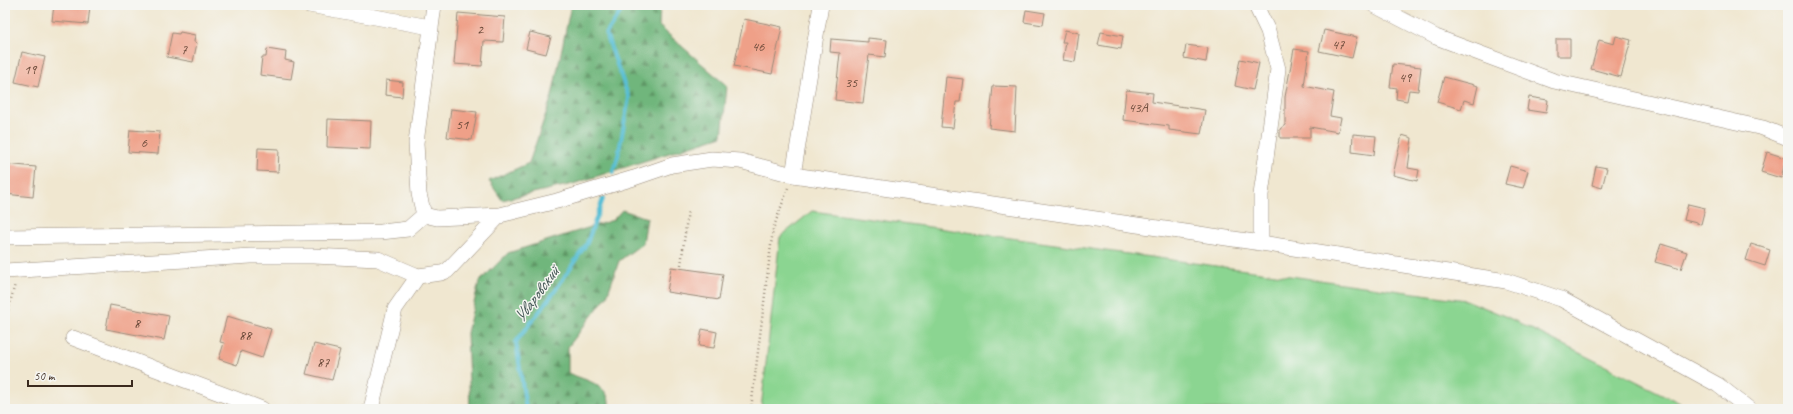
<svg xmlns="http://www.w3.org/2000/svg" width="1793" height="414" font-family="Caveat,sans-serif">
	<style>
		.green { fill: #8bd591; stroke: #638058 }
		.forest { fill: url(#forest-firs); stroke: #56704c }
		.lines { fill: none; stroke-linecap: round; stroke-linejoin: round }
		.stream { stroke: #58bfd6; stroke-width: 4 }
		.building { fill: #efa088 }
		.minor-casing { stroke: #968877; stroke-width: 16 }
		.path { stroke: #968877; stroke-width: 2.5; stroke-dasharray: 1 3; stroke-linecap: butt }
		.minor { stroke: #fff; stroke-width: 15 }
		.labels { text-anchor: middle; stroke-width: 3; stroke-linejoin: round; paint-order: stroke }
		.number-label { font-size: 14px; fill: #684838 }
		.water-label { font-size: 17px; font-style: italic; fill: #445755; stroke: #f6f6f2 }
	</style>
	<defs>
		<pattern id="forest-firs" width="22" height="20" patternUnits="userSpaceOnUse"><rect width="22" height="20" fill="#70b67b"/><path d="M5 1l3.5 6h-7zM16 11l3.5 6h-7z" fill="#5d9464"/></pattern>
	</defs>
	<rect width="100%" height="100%" fill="#f6f6f2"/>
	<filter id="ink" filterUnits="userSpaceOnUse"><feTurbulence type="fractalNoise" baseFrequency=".025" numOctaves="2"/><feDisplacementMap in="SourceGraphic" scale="8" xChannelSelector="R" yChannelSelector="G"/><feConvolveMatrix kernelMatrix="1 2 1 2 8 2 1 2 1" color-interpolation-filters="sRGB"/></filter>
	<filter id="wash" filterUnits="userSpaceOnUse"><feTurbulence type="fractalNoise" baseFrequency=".012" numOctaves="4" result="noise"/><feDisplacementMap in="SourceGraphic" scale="16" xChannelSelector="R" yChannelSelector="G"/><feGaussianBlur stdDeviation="0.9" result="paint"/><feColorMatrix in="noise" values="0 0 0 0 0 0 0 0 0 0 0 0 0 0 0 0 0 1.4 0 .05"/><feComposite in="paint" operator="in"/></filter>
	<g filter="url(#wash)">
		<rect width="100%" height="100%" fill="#f0e7d0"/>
		<!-- green -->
		<path class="green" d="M812,211L1466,300L1507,317L1692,409H761L780,237Z"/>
		<!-- forest -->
		<path class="forest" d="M571,5H660L659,26L727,86L722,136L573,184L502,200L489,181L529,163L552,96Z
			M622,210L647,218L643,243L619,261L607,296L568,347V373C586,381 612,384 609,409H470L467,333L479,282L508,253L613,220Z"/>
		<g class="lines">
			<!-- stream -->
			<path class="stream" d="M613,172L618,156L629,98L606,34L625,5
				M526,409L516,342L555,291L587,243L603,199"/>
		</g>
		<g id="blocks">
			<!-- building -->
			<path class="building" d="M54,5L90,6L88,24L52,21Z
				M1026,10L1045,13L1043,25L1024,22Z
				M458,13L505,17L503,42L484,41L482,66L454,64Z
				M744,19L782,27L772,74L734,66Z
				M1065,30L1079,33L1075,62L1063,60L1066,42H1062Z
				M1324,30L1357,37L1352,58L1319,51Z
				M180,32L195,35L194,42L197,43L193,62L167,57L172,33L179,34Z
				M530,32L551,37L546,54L526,49Z
				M1101,32L1123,36L1121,49L1098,45Z
				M1616,36L1631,40L1621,77L1591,69L1599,40L1614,44Z
				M868,38L887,40L885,57L869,55L863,103L835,100L840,53L830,52L831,39L868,42Z
				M1556,39H1570V56H1556Z
				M1186,45L1208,48L1206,62L1184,58Z
				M267,49L286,52L285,60L294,62L291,79L260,75L262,57H266Z
				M1294,49L1309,51L1304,86L1334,92L1330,116L1341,118L1338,132L1310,127V138H1280V129L1285,125V97Z
				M22,52L45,57L38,87L15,82Z
				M1240,59L1259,63L1253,90L1235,86Z
				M1393,64L1421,67L1418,91L1409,90L1407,101L1396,99L1397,88L1390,87Z
				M946,77L963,79L960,102H956L953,128L941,127Z
				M1444,77L1478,86L1474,103L1464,100L1461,109L1437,102Z
				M386,80L403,82L402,97L385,95Z
				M993,86L1017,87L1015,131L989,128Z
				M1126,90L1153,93L1152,102L1205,110L1201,134L1169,130V126L1123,120Z
				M1529,97L1548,100L1546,113L1527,110Z
				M451,109L477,112L472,140L447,137Z
				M328,119L371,121L370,149L327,147Z
				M130,130L160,132L158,154L128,152Z
				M1353,134L1376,136L1374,155L1352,152Z
				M1402,135L1412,138L1408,168L1419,170L1417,181L1393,175Z
				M258,148L279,149L278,172L257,171Z
				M1767,152L1786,158L1781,178L1761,172Z
				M5,164L36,167L33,197L5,194Z
				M1510,166L1528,171L1523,188L1505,184Z
				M1596,166L1607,168L1602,188L1592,185Z
				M1688,204L1705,208L1701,224L1684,220Z
				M1661,244L1687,252L1681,269L1655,262Z
				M1751,244L1770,250L1765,266L1746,260Z
				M671,267L723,274L719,300L667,292Z
				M110,305L169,316L164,340L106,329Z
				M227,316L271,329L262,358L241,351L237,365L219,359L224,343L220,342Z
				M702,329L717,332L714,348L699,346Z
				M314,344L340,350L332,380L306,374Z"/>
		</g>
	</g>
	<g filter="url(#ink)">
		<use href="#blocks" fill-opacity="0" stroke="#968877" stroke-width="1"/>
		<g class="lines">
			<!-- minor casing -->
			<g class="minor-casing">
				<path id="minor" d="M309,5L430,27
					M434,5L416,143L419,194L424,215L437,218L500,215L557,201L634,178L672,165L712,159L740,161L793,175L1261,243L1506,281L1561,299L1718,385L1749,409
					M1374,5L1436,37L1554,81L1763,128L1788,138
					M793,175L821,5
					M5,237L381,232L408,229L424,215
					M1261,243V195L1278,69L1268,31L1257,8L1261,5
					M5,271L251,256H313L378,259L418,276L441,273L447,271L500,215
					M73,338L262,409
					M371,409L395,309L418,276"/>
			</g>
			<!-- path -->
			<path class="path" d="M681,265L688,210
				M5,322L15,284
				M751,409L773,229L788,188"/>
			<!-- minor -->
			<use href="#minor" class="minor"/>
		</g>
	</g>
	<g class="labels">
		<!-- number labels -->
		<g class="number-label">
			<text x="480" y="34">2</text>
			<text x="1338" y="49">47</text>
			<text x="758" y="51">46</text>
			<text x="184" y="54">7</text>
			<text x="30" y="74">19</text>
			<text x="1405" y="82">49</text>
			<text x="851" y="87">35</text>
			<text x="1138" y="112">43А</text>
			<text x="462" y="129">51</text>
			<text x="144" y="147">6</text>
			<text x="137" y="328">8</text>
			<text x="245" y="340">88</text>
			<text x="323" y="367">87</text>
		</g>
		<!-- water labels -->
		<g class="water-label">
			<text transform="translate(536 294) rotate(-54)" y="6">Уваровский</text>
		</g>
	</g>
	<!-- margin -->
	<rect width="1793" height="414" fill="none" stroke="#f6f6f2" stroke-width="20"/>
	<!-- scale -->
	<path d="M28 380v6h104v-6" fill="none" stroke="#3b2a1e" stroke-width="2"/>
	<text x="34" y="380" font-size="12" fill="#3b2a1e" stroke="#f6f6f2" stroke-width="3" paint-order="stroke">50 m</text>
</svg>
